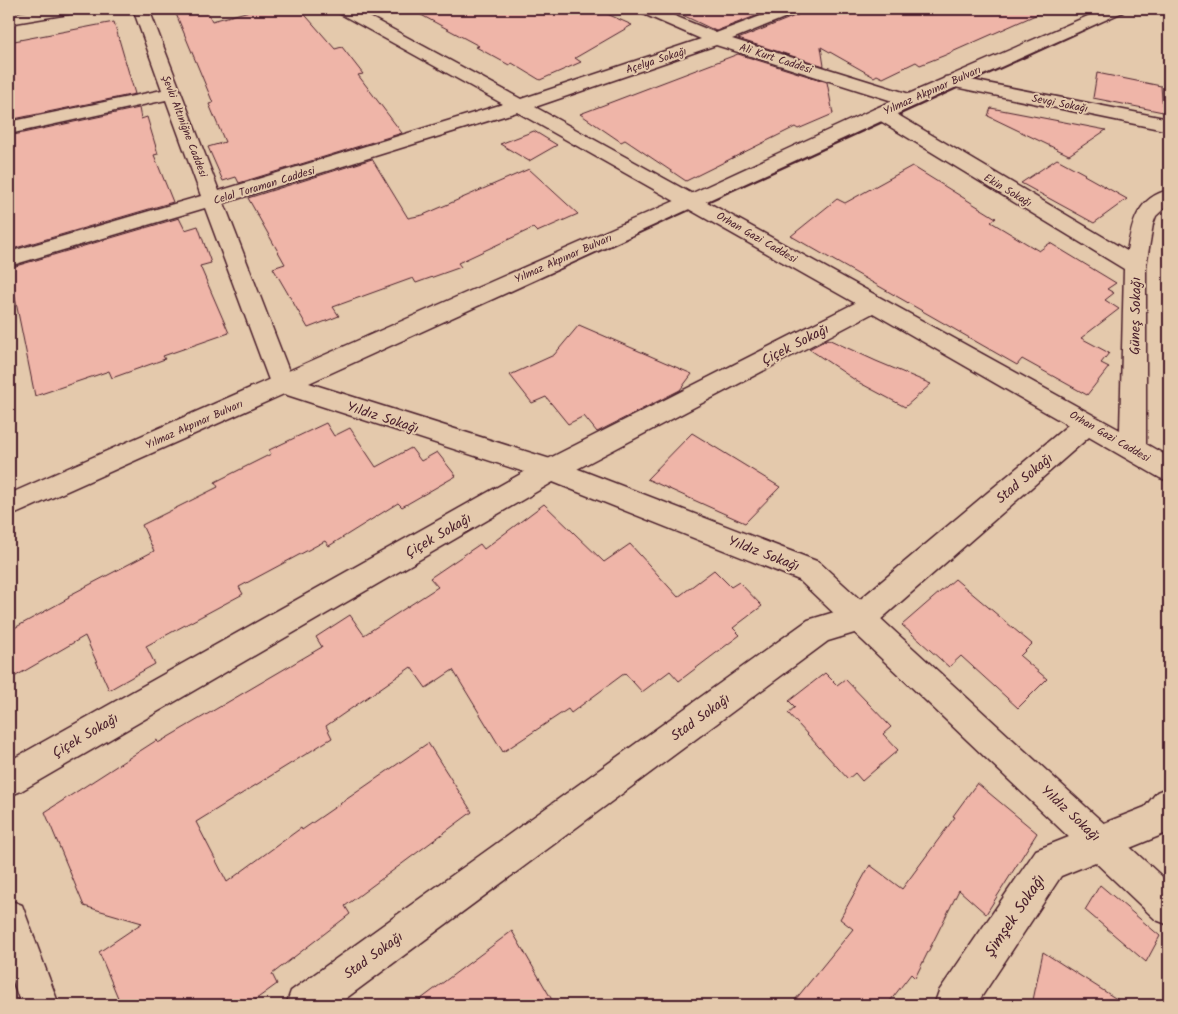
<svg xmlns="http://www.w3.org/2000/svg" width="1178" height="1014" font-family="Kalam,sans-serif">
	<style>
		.building { fill: #efb5a8; stroke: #4a1f2b }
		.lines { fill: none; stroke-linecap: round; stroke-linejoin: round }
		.street-casing { stroke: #4a1f2b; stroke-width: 3 }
		.secondary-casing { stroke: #4a1f2b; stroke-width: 3 }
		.street { fill: #e4c9ac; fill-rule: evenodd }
		.secondary { fill: #e4c9ac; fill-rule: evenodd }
		.labels { text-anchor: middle; stroke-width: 4; stroke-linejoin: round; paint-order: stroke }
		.far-street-label { font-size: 11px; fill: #4a1f2b; stroke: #e4c9ac }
		.street-label { font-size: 14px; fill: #4a1f2b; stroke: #e4c9ac }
		.near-street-label { font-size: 16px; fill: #4a1f2b; stroke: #e4c9ac }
	</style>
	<rect width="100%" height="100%" fill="#e4c9ac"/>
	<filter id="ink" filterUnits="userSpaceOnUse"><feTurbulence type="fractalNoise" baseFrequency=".02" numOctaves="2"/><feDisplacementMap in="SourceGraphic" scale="10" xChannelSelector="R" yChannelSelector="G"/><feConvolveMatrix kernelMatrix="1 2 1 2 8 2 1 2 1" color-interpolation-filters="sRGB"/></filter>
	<g filter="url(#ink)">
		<!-- building -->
		<path class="building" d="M174,9H206L212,21L257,9H300L335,49L342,47L363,74L358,75L402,133L239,183L236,177L223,181L208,147L225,142L209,104L213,103Z
			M410,9H596L632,25L575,58L581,62L540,80L512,63L509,65L476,47L479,46Z
			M670,9H774L716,31Z
			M803,9H1049L943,56L920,65L916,62L883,78L877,75L874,77L821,47L824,66L738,39L800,14Z
			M114,22L135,94L9,120V42Z
			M738,54L827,82L833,114L798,129L795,127L686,181L625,140L621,142L580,114Z
			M1097,73L1161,86L1163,112L1093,98Z
			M139,108L141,119L147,117L158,154L154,155L173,202L9,250V136Z
			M991,108L1106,130L1069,155L988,116Z
			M534,131L557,145L529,161L500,144Z
			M372,159L408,218L423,215L529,169L578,214L537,232L533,228L458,263L461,267L416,283L413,278L333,307L339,316L308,328L273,268L285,264L248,198Z
			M1057,159L1085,174L1084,175L1127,199L1094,223L1021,183Z
			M912,166L996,218L991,222L1039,251L1050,243L1116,283L1107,289L1114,293L1105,300L1119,309L1081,338L1109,353L1101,363L1109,367L1087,395L1022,359L1017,365L791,236L837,199L845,203Z
			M179,218L185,230L198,226L211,263L200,266L229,333L163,356L165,359L112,378L109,371L35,396L9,268Z
			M579,325L692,374L680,390L597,432L584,416L568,424L546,397L532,403L510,375L554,355Z
			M828,339L876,361L931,384L905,407L858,382L809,349Z
			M326,423L334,436L350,428L376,467L411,448L421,461L437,452L456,476L402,507L398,503L329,546L325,541L239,587L243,594L146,646L155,664L109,690L85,636L9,680V631L69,598L68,596L154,551L142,525L218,487L215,482L271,454L269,450Z
			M692,433L780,487L745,523L647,479Z
			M544,504L604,562L630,544L678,597L714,570L731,587L739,582L762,606L733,628L740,635L679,681L670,671L642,692L625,673L571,713L568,709L503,752L453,670L426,688L411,667L326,726L332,738L196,822L227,882L301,828L302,830L428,743L472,812L345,906L350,914L272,974L277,984L248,1005H121L99,952L142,923L84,906L45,812L157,740L158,743L322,647L316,637L350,615L364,635L438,587L430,578L480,544L484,549Z
			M955,579L1032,644L1020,656L1047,679L1018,708L961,656L949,667L902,625Z
			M825,673L837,685L845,679L891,727L883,734L898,750L862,781L855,773L848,779L788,713L795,707L789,701Z
			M977,783L1037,833L986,914L959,890L915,978L911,974L887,1005H791L853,929L840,919L870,865L902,889L955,817L953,816Z
			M1100,885L1160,936L1146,962L1085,910Z
			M512,931L555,1005H413Z
			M1043,952L1126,1005H1032Z"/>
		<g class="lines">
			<!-- street casing -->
			<g class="street-casing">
				<path id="street" d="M40,9H76L74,12L68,14L9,24V14Z
					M133,9H149L219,191L503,104L337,12L335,9H355L521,99L701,39L639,12L637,9H658L716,33L779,9H801L799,12L732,39L916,96L918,100L916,104H902L716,45L535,107L1120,430L1124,269L874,117L872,113L874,109H888L1127,251C1132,223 1138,197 1169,190V204L1156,216L1153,224L1146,266V444L1169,457V481L1160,478L1089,437L871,628L828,641L337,1005H286L291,991L808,620L851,607L1068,425L873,313L560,478L21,791L9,796V761L542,462L855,303L517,112L224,203L294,384L291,391L282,393L273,391L205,208L9,266V252L201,196L166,100L9,134V122L162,90Z
					M951,76L1169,119V131L945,85L942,81L945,77Z
					M1169,787V832L1061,876L976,1005H934L939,991L1036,850L1145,807L1157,792Z
					M9,900L22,905L59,1005H21L9,970Z"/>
			</g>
			<!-- secondary casing -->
			<g class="secondary-casing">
				<path id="secondary" d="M1104,9H1125L1123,12C850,134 580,260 309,383L560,462L819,562L1169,883V925L1156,920L799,580L543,478L284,394L9,517V494L686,196L874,109Z"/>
			</g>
			<!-- street -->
			<use href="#street" class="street"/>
			<!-- secondary -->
			<use href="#secondary" class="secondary"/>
		</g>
	</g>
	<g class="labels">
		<!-- far-street labels -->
		<g class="far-street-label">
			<text transform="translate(776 58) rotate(18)" y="4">Ali Kurt Caddesi</text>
			<text transform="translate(656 60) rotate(-18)" y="4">Açelya Sokağı</text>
			<text transform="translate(932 90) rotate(-24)" y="4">Yılmaz Akpınar Bulvarı</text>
			<text transform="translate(1060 103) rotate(11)" y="4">Sevgi Sokağı</text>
			<text transform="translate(185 126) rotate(69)" y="4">Şevki Altıniğne Caddesi</text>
			<text transform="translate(264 185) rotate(-17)" y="4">Celal Toraman Caddesi</text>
			<text transform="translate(1008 190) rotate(31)" y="4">Ekin Sokağı</text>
			<text transform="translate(757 237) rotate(30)" y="4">Orhan Gazi Caddesi</text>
			<text transform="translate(563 258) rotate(-24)" y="4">Yılmaz Akpınar Bulvarı</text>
			<text transform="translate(194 424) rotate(-24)" y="4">Yılmaz Akpınar Bulvarı</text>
			<text transform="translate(1110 436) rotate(30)" y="4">Orhan Gazi Caddesi</text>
		</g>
		<!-- street labels -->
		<g class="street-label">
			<text transform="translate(1135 316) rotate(-89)" y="5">Güneş Sokağı</text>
			<text transform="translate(795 344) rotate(-27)" y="5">Çiçek Sokağı</text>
			<text transform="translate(383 417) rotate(18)" y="5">Yıldız Sokağı</text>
			<text transform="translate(1024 478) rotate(-40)" y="5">Stad Sokağı</text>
			<text transform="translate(438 535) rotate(-30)" y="5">Çiçek Sokağı</text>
			<text transform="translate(764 553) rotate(21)" y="5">Yıldız Sokağı</text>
			<text transform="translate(700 717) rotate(-36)" y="5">Stad Sokağı</text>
			<text transform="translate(85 735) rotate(-30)" y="5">Çiçek Sokağı</text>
			<text transform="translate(1071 813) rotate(43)" y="5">Yıldız Sokağı</text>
			<text transform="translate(373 955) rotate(-36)" y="5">Stad Sokağı</text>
		</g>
		<!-- near-street labels -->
		<g class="near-street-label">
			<text transform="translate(1014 915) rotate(-56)" y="6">Şimşek Sokağı</text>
		</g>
	</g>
	<!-- margin -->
	<rect width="1178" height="1014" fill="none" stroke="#e4c9ac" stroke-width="30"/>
	<rect x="15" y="15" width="1148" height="984" fill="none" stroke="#4a1f2b" stroke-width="2" filter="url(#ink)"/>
</svg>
